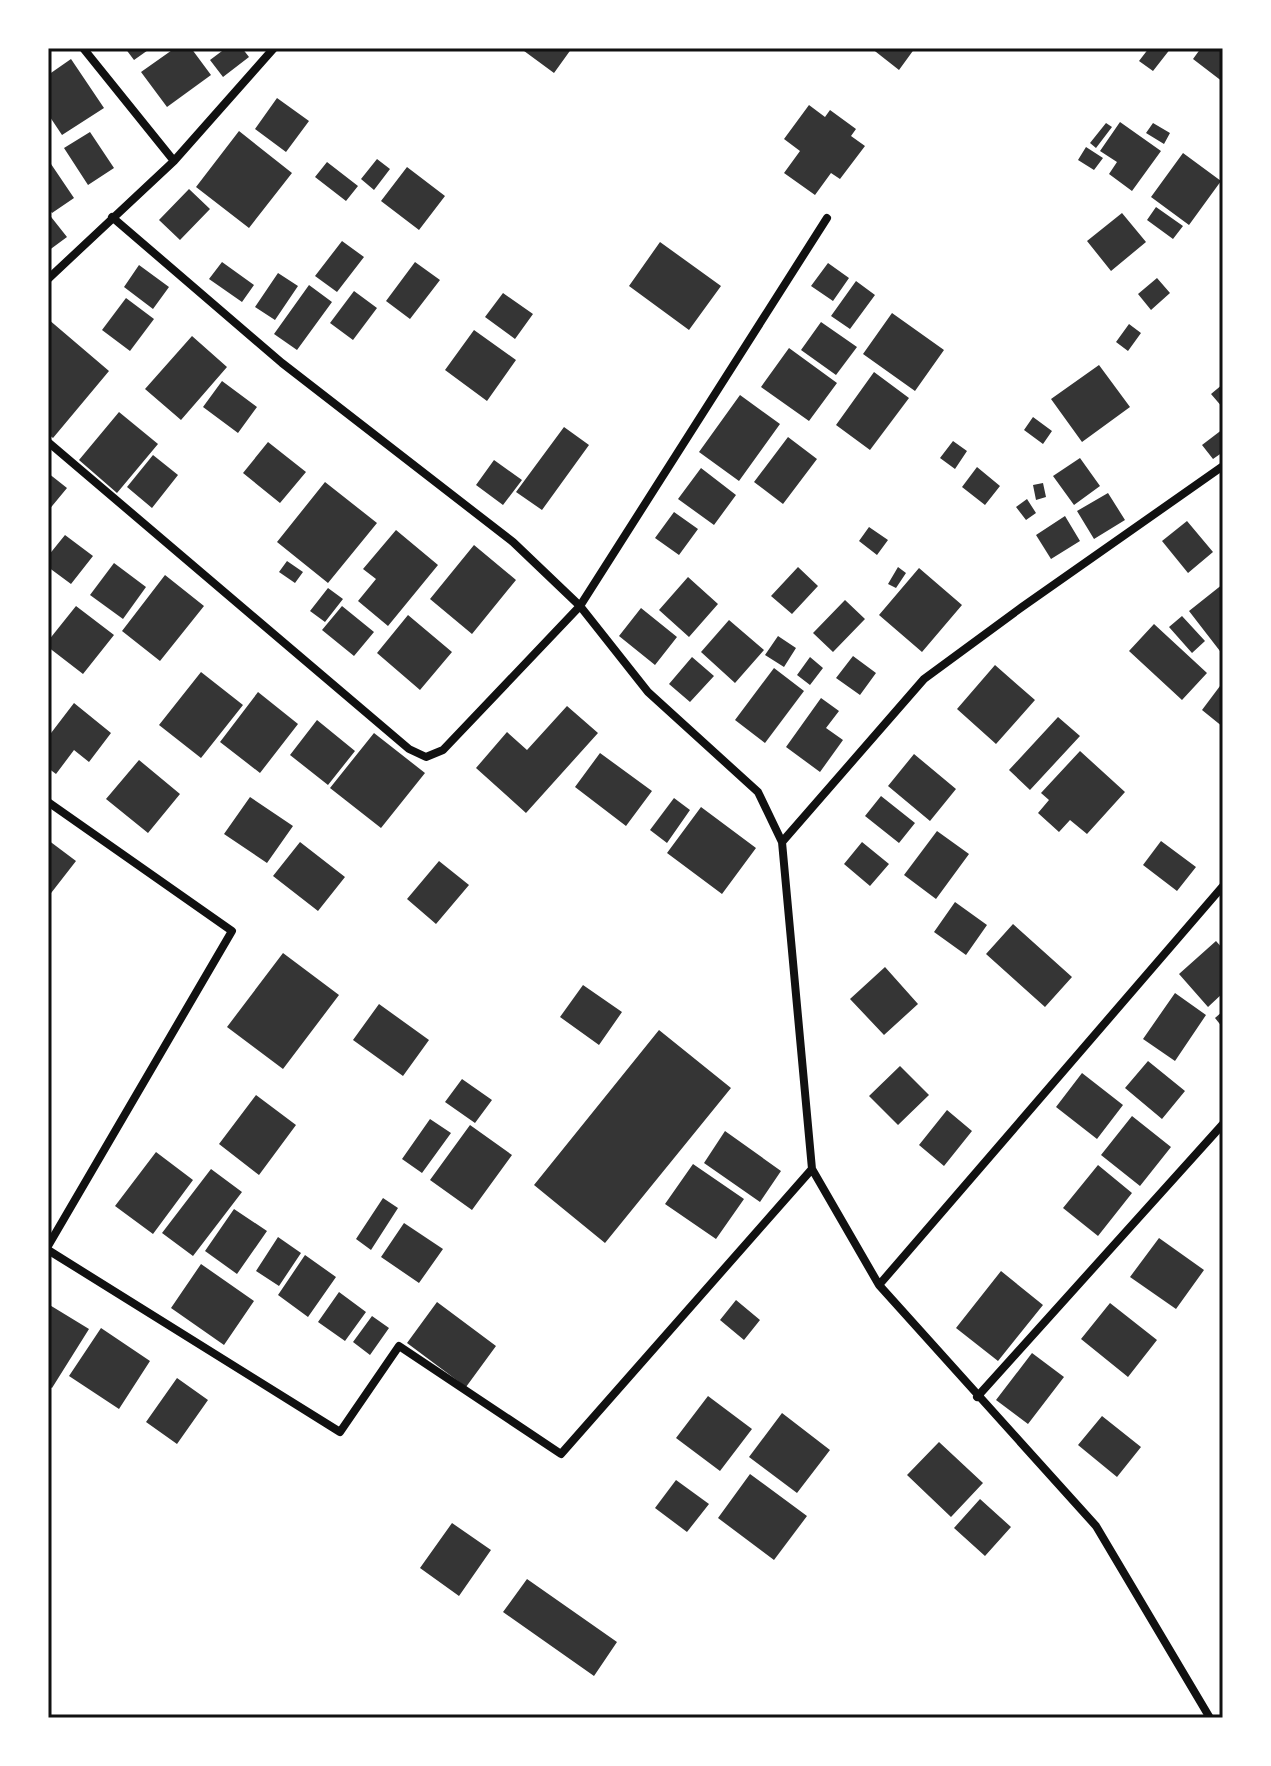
<svg xmlns="http://www.w3.org/2000/svg" width="1271" height="1766" font-family="'Sofia Sans Condensed',sans-serif">
	<style>
		.building { fill: #353535 }
		.lines { fill: none; stroke-linecap: round; stroke-linejoin: round }
		.minor { stroke: #111; stroke-width: 8 }
		.neatline { fill: none; stroke: #111; stroke-width: 3 }
	</style>
	<rect width="100%" height="100%" fill="#fff"/>
	<!-- building -->
	<path class="building" d="M125,48H151L134,60Z
		M175,48H191L211,75L167,107L141,72Z
		M226,48H242L249,57L223,77L210,60Z
		M520,48H572L554,73Z
		M871,48H915L899,70Z
		M1149,48H1171L1153,71L1139,61Z
		M1201,48H1223V82L1193,59Z
		M71,59L104,108L62,135L48,114V75Z
		M277,98L309,121L286,152L255,129Z
		M809,105L825,117L830,110L856,129L851,136L865,146L840,179L831,173L815,195L784,173L800,151L784,139Z
		M1120,122L1161,151L1132,191L1109,174L1117,162L1100,151Z
		M1106,123L1112,127L1096,148L1090,143Z
		M1153,123L1170,133L1164,144L1146,133Z
		M239,131L292,173L249,228L196,187Z
		M90,132L114,168L88,185L64,148Z
		M1086,147L1103,158L1094,170L1078,160Z
		M1183,153L1221,181L1189,225L1151,197Z
		M377,159L390,169L374,190L361,179Z
		M327,162L358,186L346,201L315,177Z
		M51,164L74,198L52,213L48,207V166Z
		M407,167L445,196L419,230L381,201Z
		M189,189L210,209L180,240L159,220Z
		M1156,207L1183,226L1173,239L1147,220Z
		M48,213L67,237L48,251Z
		M1122,213L1146,242L1111,271L1087,241Z
		M342,241L364,257L337,292L315,276Z
		M660,242L721,286L689,330L629,286Z
		M222,262L254,285L242,302L209,279Z
		M415,262L440,280L410,319L386,301Z
		M828,263L849,278L833,301L811,286Z
		M139,265L169,287L153,309L124,287Z
		M278,273L298,286L275,320L255,307Z
		M1157,278L1170,293L1151,310L1138,294Z
		M856,281L875,295L850,329L831,316Z
		M309,285L332,302L297,350L274,334Z
		M354,291L377,308L353,340L330,323Z
		M503,293L533,314L515,339L485,317Z
		M126,298L154,319L130,351L102,330Z
		M892,313L944,350L915,391L863,354Z
		M48,319L109,371L53,438L48,434Z
		M821,322L857,347L836,375L801,350Z
		M1129,324L1141,333L1128,351L1116,342Z
		M474,330L516,360L487,401L445,370Z
		M192,336L227,367L181,420L145,389Z
		M789,348L837,383L809,421L761,387Z
		M1099,365L1130,407L1082,442L1051,399Z
		M874,372L909,398L870,450L836,425Z
		M222,381L257,407L238,433L203,407Z
		M1223,384V408L1211,394Z
		M740,395L780,424L739,481L699,452Z
		M119,412L158,444L117,493L79,460Z
		M1033,417L1052,431L1043,444L1024,430Z
		M564,427L589,445L542,510L516,492Z
		M1223,429V452L1213,459L1202,445Z
		M788,437L817,459L783,504L754,482Z
		M953,441L967,451L955,469L940,458Z
		M268,442L306,472L280,503L243,473Z
		M153,455L178,475L152,508L127,487Z
		M1080,458L1100,486L1074,505L1053,476Z
		M494,460L522,480L503,505L476,485Z
		M977,467L1000,486L985,505L962,487Z
		M701,468L736,495L714,525L678,499Z
		M48,473L67,488L48,511Z
		M325,482L377,523L328,583L277,542Z
		M1043,483L1046,497L1036,500L1033,485Z
		M1108,493L1125,520L1094,539L1077,511Z
		M1027,499L1036,513L1026,520L1016,507Z
		M674,512L698,529L679,555L655,538Z
		M1065,516L1080,541L1051,559L1036,535Z
		M1187,521L1213,552L1188,573L1162,541Z
		M869,527L888,540L877,555L859,541Z
		M396,530L438,565L388,626L358,601L376,579L363,569Z
		M65,535L93,556L71,584L48,567V556Z
		M474,545L516,580L472,634L430,599Z
		M287,561L303,572L295,583L279,572Z
		M114,563L146,587L123,619L90,595Z
		M798,567L818,586L792,614L771,596Z
		M898,567L906,573L896,588L888,584Z
		M919,568L962,605L922,652L879,615Z
		M165,575L204,606L160,661L122,631Z
		M688,577L718,604L689,637L659,610Z
		M1223,584V655L1189,611Z
		M328,588L343,599L325,622L310,611Z
		M845,600L865,619L833,652L813,633Z
		M76,606L114,635L83,674L48,647V641Z
		M342,606L374,632L354,656L322,630Z
		M641,608L677,637L655,665L619,636Z
		M408,615L452,652L420,690L377,653Z
		M1182,616L1205,641L1192,653L1169,627Z
		M729,620L764,650L735,683L701,652Z
		M1154,624L1207,673L1182,700L1129,651Z
		M778,636L796,648L784,667L765,655Z
		M853,656L876,673L860,695L836,678Z
		M692,657L714,676L690,702L669,684Z
		M810,657L823,668L810,685L797,675Z
		M995,665L1035,700L996,744L957,709Z
		M774,668L804,691L765,743L735,720Z
		M201,672L243,705L201,758L159,725Z
		M1223,682V727L1202,710Z
		M258,692L298,724L260,773L220,742Z
		M821,698L839,711L826,728L843,740L820,772L786,747Z
		M74,703L111,733L89,762L74,750L56,774L48,768V737Z
		M567,706L598,733L526,813L476,768L507,732L527,750Z
		M1058,717L1080,736L1030,790L1009,770Z
		M317,720L355,751L328,785L290,755Z
		M374,733L425,773L381,828L330,788Z
		M1080,751L1125,792L1087,834L1070,820L1059,832L1038,813L1049,800L1041,793Z
		M600,753L652,791L626,826L575,787Z
		M914,754L956,789L930,821L888,786Z
		M139,760L180,794L148,833L106,799Z
		M881,796L915,823L899,843L865,816Z
		M250,797L293,826L267,863L224,834Z
		M674,798L690,810L667,843L650,830Z
		M701,807L756,848L722,894L667,853Z
		M937,831L969,854L936,899L904,875Z
		M48,840L76,861L48,897Z
		M1161,841L1196,867L1177,891L1143,865Z
		M300,842L345,877L318,911L273,876Z
		M862,842L889,864L870,886L844,864Z
		M439,861L469,885L436,924L407,899Z
		M955,902L987,925L966,955L934,932Z
		M1013,924L1072,977L1045,1007L986,954Z
		M1216,941L1223,949V993L1208,1007L1179,974Z
		M283,953L339,995L283,1069L227,1027Z
		M885,967L918,1004L884,1035L850,999Z
		M583,985L622,1012L599,1045L560,1017Z
		M1175,993L1206,1015L1175,1061L1143,1039Z
		M379,1004L429,1040L403,1076L353,1040Z
		M1223,1011V1028L1215,1018Z
		M659,1030L731,1088L605,1243L534,1185Z
		M1148,1061L1185,1091L1162,1119L1125,1088Z
		M900,1066L929,1095L898,1125L869,1096Z
		M1082,1073L1123,1105L1097,1139L1056,1107Z
		M462,1079L492,1100L475,1123L445,1102Z
		M256,1095L296,1125L259,1175L219,1144Z
		M947,1110L972,1131L944,1166L919,1145Z
		M1132,1116L1171,1147L1140,1186L1101,1155Z
		M430,1119L451,1133L422,1173L402,1159Z
		M470,1125L512,1155L472,1210L430,1180Z
		M725,1131L781,1171L760,1202L704,1163Z
		M156,1152L193,1180L153,1234L115,1206Z
		M693,1164L744,1199L716,1239L665,1204Z
		M1098,1165L1132,1193L1098,1236L1063,1208Z
		M211,1169L242,1192L193,1256L162,1233Z
		M383,1198L398,1208L371,1250L356,1239Z
		M234,1209L267,1231L237,1274L205,1251Z
		M404,1223L443,1249L419,1283L381,1257Z
		M278,1237L301,1253L279,1286L256,1271Z
		M1159,1238L1204,1270L1176,1309L1130,1277Z
		M305,1255L336,1277L308,1317L278,1295Z
		M201,1264L254,1301L224,1345L171,1308Z
		M1001,1271L1043,1305L998,1361L956,1328Z
		M339,1292L366,1312L345,1341L318,1322Z
		M736,1300L760,1320L744,1340L720,1320Z
		M437,1302L496,1346L466,1387L407,1343Z
		M1110,1303L1157,1340L1128,1377L1081,1339Z
		M48,1304L89,1329L52,1388L48,1386Z
		M372,1316L389,1328L370,1355L353,1342Z
		M101,1328L150,1361L119,1409L69,1376Z
		M1032,1353L1064,1377L1028,1424L996,1400Z
		M177,1378L208,1400L177,1444L146,1422Z
		M708,1396L752,1429L720,1471L676,1438Z
		M782,1413L830,1450L797,1493L749,1457Z
		M1102,1416L1141,1447L1117,1477L1078,1445Z
		M939,1442L983,1483L951,1517L907,1475Z
		M750,1474L807,1516L774,1560L718,1518Z
		M676,1480L709,1504L687,1532L655,1508Z
		M980,1499L1011,1527L985,1556L954,1528Z
		M452,1523L491,1550L459,1596L420,1568Z
		M527,1579L617,1642L594,1676L503,1612Z"/>
	<g class="lines">
		<!-- minor -->
		<path class="minor" d="M83,48L174,161
			M112,217L282,363L513,542L580,606L648,692L758,792L782,842L812,1169L879,1285L1096,1526L1210,1718
			M48,279L174,161L274,48
			M48,442L409,749L426,757L443,750L580,606L827,218
			M48,802L232,931L48,1246
			M782,842L924,679L1022,607L1223,466
			M48,1250L340,1432L399,1346L561,1454L812,1169
			M879,1285L1223,886
			M977,1397L1223,1124"/>
	</g>
	<!-- border -->
	<rect width="1271" height="1766" fill="none" stroke="#ffffff" stroke-width="100"/>
	<rect x="50" y="50" width="1171" height="1666" class="neatline"/>
</svg>
